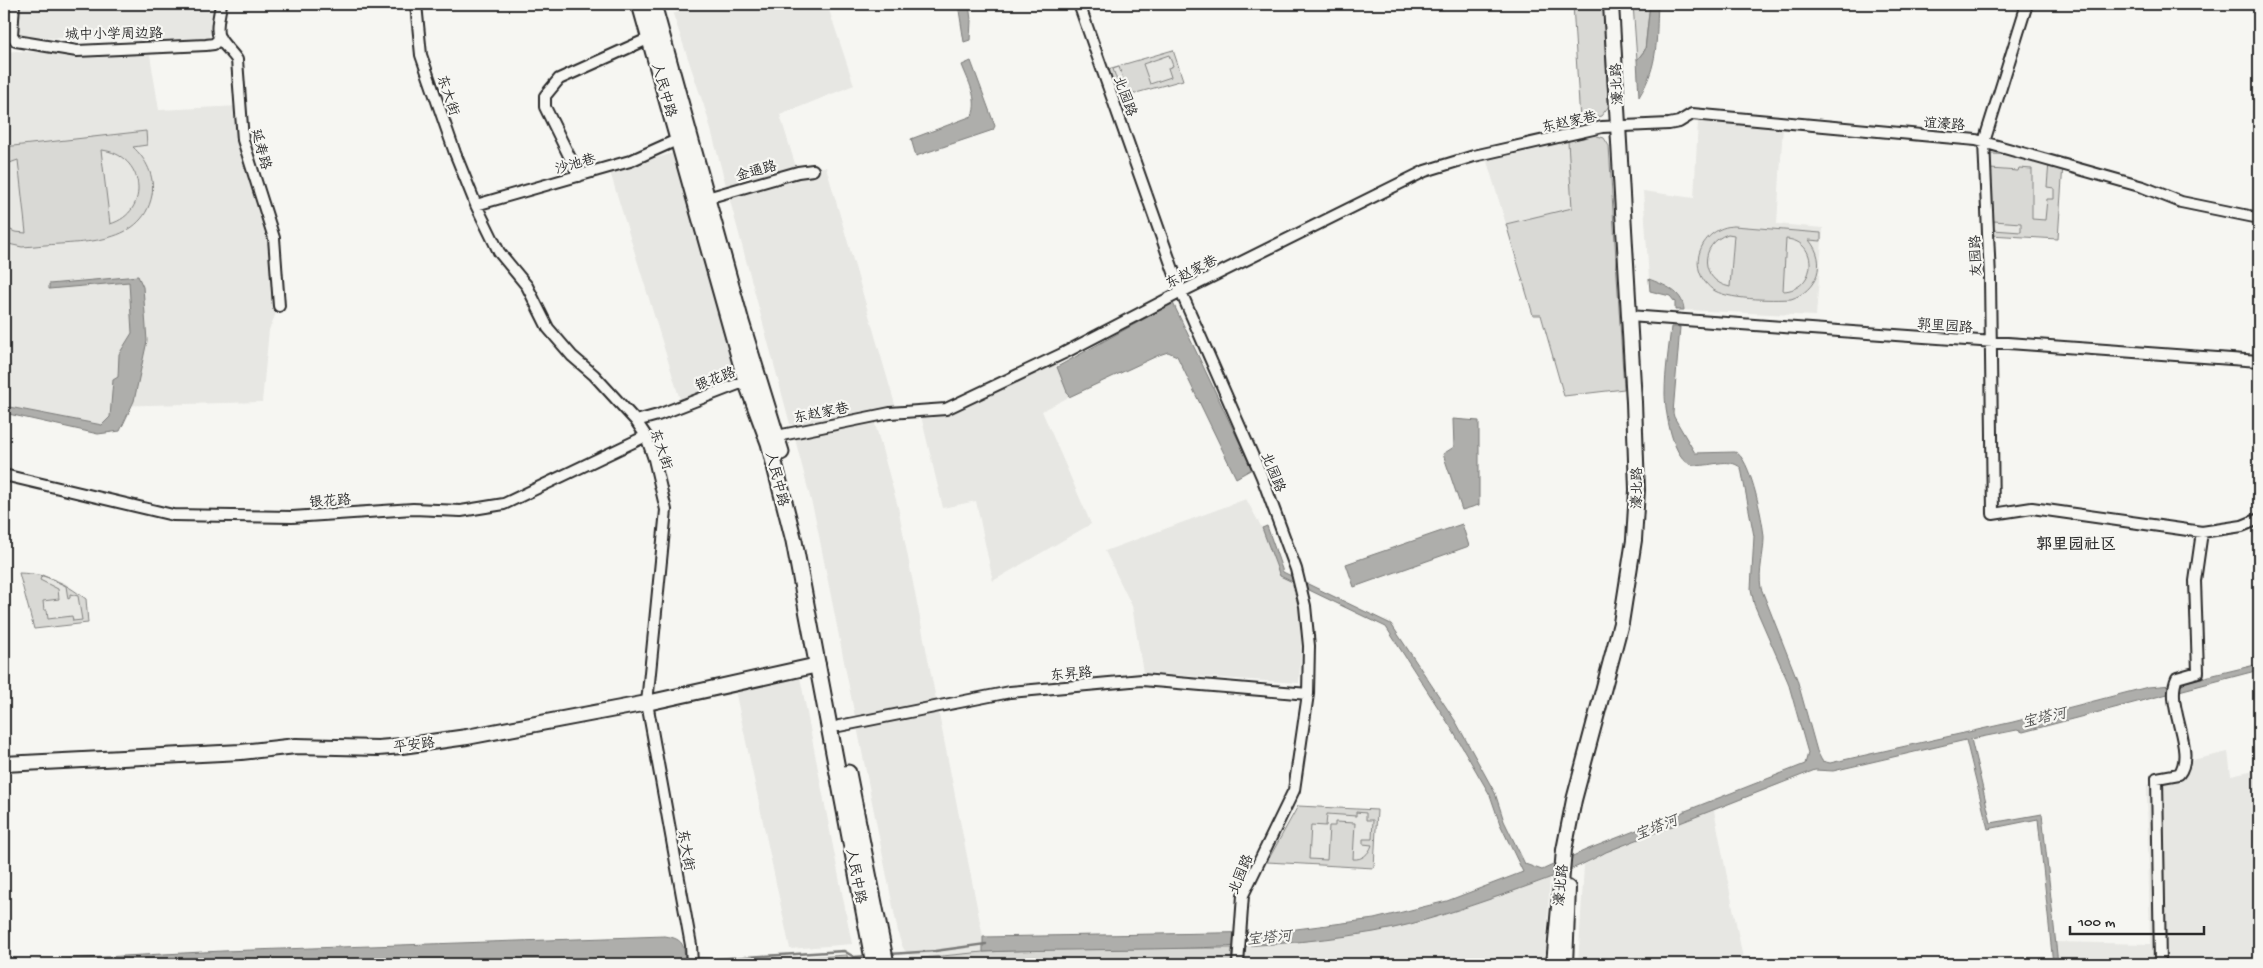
<svg xmlns="http://www.w3.org/2000/svg" width="2263" height="968" font-family="'Gochi Hand','LXGW WenKai TC',sans-serif">
	<style>
		.built { fill: #e7e7e3 }
		.green { fill: #d9d9d5; stroke: #828280; fill-rule: evenodd }
		.water { fill: #aeaeab; stroke: #7a7a78 }
		.lines { fill: none; stroke-linecap: round; stroke-linejoin: round }
		.stream { stroke: #7a7a78; stroke-width: 2.5 }
		.street-casing { stroke: #2b2b2b; stroke-width: 14 }
		.secondary-casing { stroke: #2b2b2b; stroke-width: 18 }
		.primary-casing { stroke: #2b2b2b; stroke-width: 19 }
		.street { stroke: #f6f6f2; stroke-width: 10 }
		.secondary { stroke: #f6f6f2; stroke-width: 14 }
		.primary { stroke: #f6f6f2; stroke-width: 15 }
		.labels { text-anchor: middle; stroke-width: 4.5; stroke-linejoin: round; paint-order: stroke }
		.street-label { font-size: 14px; fill: #2b2b2b; stroke: #f6f6f2 }
		.water-label { font-size: 15px; font-style: italic; fill: #525251; stroke: #f6f6f2 }
		.quarter-label { font-size: 16px; font-weight: bold; fill: #2b2b2b; stroke: #f6f6f2 }
	</style>
	<rect width="100%" height="100%" fill="#f6f6f2"/>
	<filter id="ink" filterUnits="userSpaceOnUse"><feTurbulence type="fractalNoise" baseFrequency=".02" numOctaves="2"/><feDisplacementMap in="SourceGraphic" scale="10" xChannelSelector="R" yChannelSelector="G"/><feConvolveMatrix kernelMatrix="1 2 1 2 8 2 1 2 1" color-interpolation-filters="sRGB"/></filter>
	<g filter="url(#ink)">
		<!-- built -->
		<path class="built" d="M19,4H214L212,32L207,39L24,38L18,33Z
			M699,4H827L854,85L780,115L796,167H826L896,408L799,427L790,424L707,115L673,14Z
			M1173,50L1183,80L1118,98L1108,69Z
			M16,51L71,54L150,55L159,110L239,106L274,238L279,306L269,330L262,402L111,406L110,417L102,425L4,406V52Z
			M1698,121L1783,125L1777,224L1823,228L1816,316L1684,310V304L1672,288L1649,279L1643,191L1694,198Z
			M1568,141L1572,208L1506,224L1486,158Z
			M1988,149L2063,164L2058,239L1990,235Z
			M673,153L735,365L724,386L681,403L610,172Z
			M1054,360L1069,397L1042,411L1091,524L993,581L976,501L943,508L921,416L947,414Z
			M874,420L898,507L983,937V952L912,959L903,948L899,937L815,516L795,439L797,435Z
			M1246,499L1262,528L1280,576L1297,584L1303,619L1299,683L1143,673L1132,606L1105,551Z
			M19,573L39,574L65,583L86,599L88,623L34,629Z
			M800,677L852,944L790,949L735,690Z
			M2228,752L2231,775L2259,769V964H2058L2055,942L2150,944L2147,785L2187,774L2188,761Z
			M1298,806L1377,810L1374,868L1267,862Z
			M1714,810L1744,964H1578L1584,865L1605,852Z
			M1550,878L1545,964H1246V946L1374,931L1450,913Z
			M799,958V964H700L701,962Z"/>
		<!-- green -->
		<path class="green" d="M1573,4H1603L1608,99L1609,106L1601,116L1580,121Z
			M1633,4H1650L1645,50L1637,60Z
			M1173,50L1183,80L1118,98L1108,69ZM1169,55L1173,66L1168,68L1171,77L1150,84L1143,64ZM1119,67L1128,93L1122,95L1113,69Z
			M146,131L147,145L133,147C146,159 155,176 152,195C142,248 76,241 35,246L22,247L4,243V227L15,232L26,233L18,160L4,165V147ZM101,150C145,154 152,212 110,224Z
			M1594,135L1604,138L1609,146L1624,389L1564,396L1541,315H1533L1506,224L1572,208L1568,141Z
			M1989,141L2063,164L2058,239L1990,235ZM1991,154L2019,155L2049,162L2047,187L2054,188V199H2047L2045,220L2032,219V169L2019,168L2018,171L1990,169ZM1994,221L2021,223V232L1993,230Z
			M1734,226L1821,233V241L1809,240C1828,262 1817,291 1791,299C1772,300 1726,300 1712,289C1684,267 1702,227 1734,226ZM1728,234L1734,235L1730,287C1700,281 1698,244 1728,234ZM1786,239C1820,241 1817,290 1783,291Z
			M19,573C48,574 63,582 86,599L88,623L34,629ZM42,575L66,586L68,599L70,598V594L78,596L82,620L73,621L72,616L48,619L47,610H44L43,601L59,599L58,589L40,580Z
			M1298,806L1377,810L1374,868L1267,862ZM1356,812L1366,813V820H1373L1372,839H1363V844L1372,845C1369,854 1362,860 1353,859L1355,823L1335,822V826H1329L1327,860L1309,859L1311,825L1326,826L1327,814L1356,816Z
			M1083,948H1232L1231,964H916L912,959L983,952Z
			M847,955L848,964H799V958Z"/>
		<!-- water -->
		<path class="water" d="M958,4H969L971,20L970,40L964,42Z
			M1650,4H1658C1656,41 1659,64 1639,97L1637,60L1645,50Z
			M971,61L995,126L993,130L916,156L911,139L972,116C979,99 968,81 962,65Z
			M138,276L143,287L147,341L134,401L120,431L98,434L4,413V406L102,425L110,417L113,380L118,377L119,354L132,333L129,282L49,289V284Z
			M1649,279C1664,285 1683,291 1684,310H1675V302L1670,296L1650,291Z
			M1173,303L1252,469L1236,478L1177,356L1168,352L1159,355L1069,397L1057,367Z
			M1671,327H1680L1673,413L1674,417L1695,453L1735,452C1750,456 1763,521 1764,537C1764,555 1758,571 1761,588L1797,679L1817,751L1822,761L1830,763L2013,722L2148,687L2172,685L2259,664V670L2023,732L2017,730L1971,739L1991,823L2042,814L2058,964H2053L2038,819L1988,829L1966,740L1833,771L1815,770L1606,852C1575,870 1541,881 1508,893C1464,908 1420,924 1374,932C1245,954 1113,947 983,952V937L1273,932L1374,919L1447,901L1523,872L1500,824L1490,795L1450,726L1386,627L1280,576L1262,528L1267,526L1283,572L1391,624L1456,722L1495,793L1504,821L1525,864L1542,870L1586,850L1805,764L1808,753L1788,682L1754,604L1751,589L1754,536L1741,468C1728,456 1709,468 1693,465C1672,461 1665,410 1665,393C1665,371 1669,348 1671,327Z
			M1453,419L1479,421V505L1462,510L1443,454L1454,447Z
			M1462,524L1469,546L1354,587L1346,564Z
			M665,936C685,939 684,946 685,964H4V962L223,951Z"/>
		<g class="lines">
			<!-- stream -->
			<path class="stream" d="M890,954L935,951L986,944
				M694,958L715,959L844,951L854,957L867,956"/>
			<!-- street casing -->
			<g class="street-casing">
				<path id="street" d="M14,4L12,35L16,41L77,51L206,45L214,44L220,38
					M221,4C220,13 215,29 219,37C223,45 232,52 237,60L243,140L274,238L279,306
					M416,4L421,55L455,153L476,205L499,252L527,286L548,328L572,356L594,375L636,421L646,436L654,459L666,510L647,703L691,945L692,964
					M1079,4L1181,292L1262,477L1296,569L1305,606L1309,646L1308,694L1294,790L1243,895L1238,964
					M2027,4L1984,142L1990,278L1993,514L2032,508L2202,532L2242,526L2259,519
					M579,176L545,107V96L559,79L650,38
					M707,198L798,172L813,170
					M476,205L630,161L679,139
					M1629,316L2259,361
					M636,421L658,415L746,381
					M777,436L890,413L946,409L1064,353L1181,292L1425,171L1474,156L1602,127L1669,124L1679,122L1692,114L1976,140L2143,187L2181,202L2259,218
					M4,475L173,515L292,517L413,509L461,511L504,504L646,436
					M839,726L1010,692L1142,680L1308,694
					M2160,964L2157,778L2179,774C2197,751 2164,705 2177,678L2198,672L2195,581L2202,532"/>
			</g>
			<!-- secondary casing -->
			<g class="secondary-casing">
				<path id="secondary" d="M4,764L241,752L296,746L378,748L402,746L467,737L647,703L818,665
					M1554,964L1564,850L1574,800L1621,623L1634,540L1637,490L1634,402L1611,4
					M1565,964L1568,888"/>
			</g>
			<!-- primary casing -->
			<g class="primary-casing">
				<path id="primary" d="M640,4L746,381L769,443L794,541L874,964
					M653,4L741,322L781,452
					M848,773L886,964"/>
			</g>
			<!-- street -->
			<use href="#street" class="street"/>
			<!-- secondary -->
			<use href="#secondary" class="secondary"/>
			<!-- primary -->
			<use href="#primary" class="primary"/>
		</g>
	</g>
	<g class="labels">
		<!-- street labels -->
		<g class="street-label">
			<text transform="translate(114 33) rotate(-1)" y="5">城中小学周边路</text>
			<text transform="translate(1616 84) rotate(-93)" y="5">濠北路</text>
			<text transform="translate(665 90) rotate(74)" y="5">人民中路</text>
			<text transform="translate(449 95) rotate(71)" y="5">东大街</text>
			<text transform="translate(1126 96) rotate(70)" y="5">北园路</text>
			<text transform="translate(1569 121) rotate(-12)" y="5">东赵家巷</text>
			<text transform="translate(1944 123) rotate(4)" y="5">谊濠路</text>
			<text transform="translate(262 149) rotate(75)" y="5">延寿路</text>
			<text transform="translate(575 163) rotate(-16)" y="5">沙池巷</text>
			<text transform="translate(756 170) rotate(-16)" y="5">金通路</text>
			<text transform="translate(1975 256) rotate(-92)" y="5">友园路</text>
			<text transform="translate(1191 271) rotate(-27)" y="5">东赵家巷</text>
			<text transform="translate(1945 325) rotate(4)" y="5">郭里园路</text>
			<text transform="translate(715 378) rotate(-21)" y="5">银花路</text>
			<text transform="translate(821 412) rotate(-11)" y="5">东赵家巷</text>
			<text transform="translate(662 449) rotate(71)" y="5">东大街</text>
			<text transform="translate(1274 472) rotate(68)" y="5">北园路</text>
			<text transform="translate(778 479) rotate(76)" y="5">人民中路</text>
			<text transform="translate(1636 488) rotate(-89)" y="5">濠北路</text>
			<text transform="translate(330 500) rotate(-4)" y="5">银花路</text>
			<text transform="translate(1071 673) rotate(-5)" y="5">东昇路</text>
			<text transform="translate(414 744) rotate(-7)" y="5">平安路</text>
			<text transform="translate(687 850) rotate(80)" y="5">东大街</text>
			<text transform="translate(1240 874) rotate(-67)" y="5">北园路</text>
			<text transform="translate(857 876) rotate(79)" y="5">人民中路</text>
			<text transform="translate(1560 885) rotate(-84)" y="5">濠北路</text>
		</g>
		<!-- water labels -->
		<g class="water-label">
			<text transform="translate(2044 717) rotate(-13)" y="5">宝塔河</text>
			<text transform="translate(1656 827) rotate(-21)" y="5">宝塔河</text>
			<text transform="translate(1269 937) rotate(-5)" y="5">宝塔河</text>
		</g>
		<!-- quarter labels -->
		<g class="quarter-label">
			<text x="2076" y="549">郭里园社区</text>
		</g>
	</g>
	<!-- margin -->
	<rect width="2263" height="968" fill="none" stroke="#f6f6f2" stroke-width="20"/>
	<rect x="10" y="10" width="2243" height="948" fill="none" stroke="#2b2b2b" stroke-width="2" filter="url(#ink)"/>
	<!-- scale -->
	<path d="M2070 926v8h134v-8" fill="none" stroke="#2b2b2b" stroke-width="2.5"/>
	<text x="2078" y="926" font-size="15" fill="#2b2b2b" stroke="#f6f6f2" stroke-width="4" paint-order="stroke">100 m</text>
</svg>
